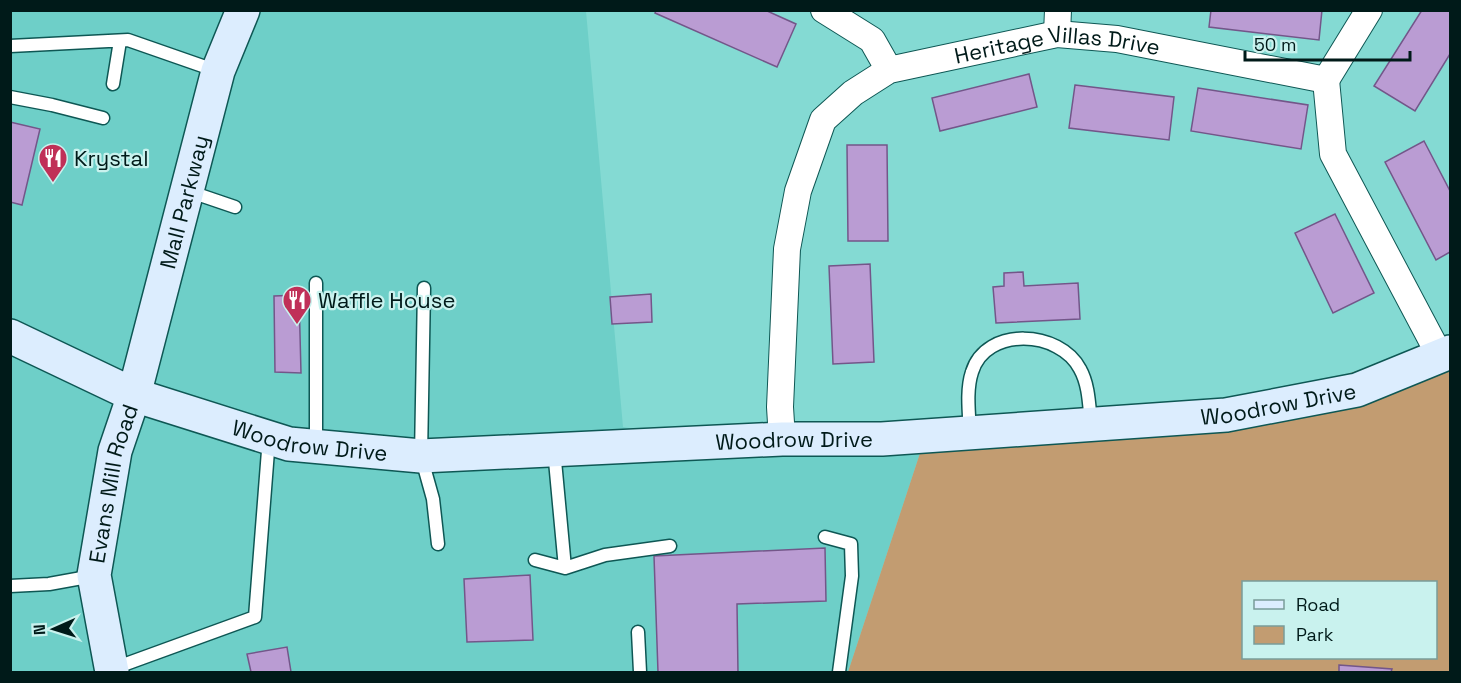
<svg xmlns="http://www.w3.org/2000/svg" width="1461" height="683" font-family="'Space Grotesk',sans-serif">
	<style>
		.built { fill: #6ecfc8 }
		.green { fill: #c29c71; fill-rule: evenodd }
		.building { fill: #ba9cd3; stroke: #735689; stroke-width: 1.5 }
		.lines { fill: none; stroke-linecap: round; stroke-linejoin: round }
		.lane-casing { stroke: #0e5754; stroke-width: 15 }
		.street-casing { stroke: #0e5754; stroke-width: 28 }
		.secondary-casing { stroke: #0e5754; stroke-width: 36 }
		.lane { stroke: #fff; stroke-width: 12 }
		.street { stroke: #fff; stroke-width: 26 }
		.secondary { stroke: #dcedfe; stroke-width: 33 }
		.labels { text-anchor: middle; stroke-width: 4.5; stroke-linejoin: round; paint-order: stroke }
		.street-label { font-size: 22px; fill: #001a19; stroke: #c9f2ee }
		.poi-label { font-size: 22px; fill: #001a19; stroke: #c9f2ee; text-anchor: start }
	</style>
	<rect width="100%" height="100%" fill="#84dad3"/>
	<!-- built -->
	<path class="built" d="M10,11H586L623,427L748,447L921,450L848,672H11Z"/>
	<!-- green -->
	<path class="green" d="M1450,336V672H848L921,450L1204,423L1374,365ZM1244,582H1436V658H1244Z"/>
	<!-- building -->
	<path class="building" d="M656,10H765L796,24L777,67L655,13Z
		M1211,10H1322L1319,40L1209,27Z
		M1422,10H1450V54L1415,111L1374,86Z
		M1029,74L1037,107L940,131L932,98Z
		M1075,85L1174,97L1169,140L1069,128Z
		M1198,88L1308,105L1301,149L1191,131Z
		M10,122L40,129L22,205L10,202Z
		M1424,141L1450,191V252L1436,260L1385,162Z
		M847,145H887L888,241H848Z
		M1335,214L1374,293L1333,313L1295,233Z
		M870,264L874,362L833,364L829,266Z
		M1023,272L1024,286L1078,283L1080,319L996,323L993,287L1004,286V273Z
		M651,294L652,322L612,324L610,297Z
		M299,295L301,373L275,372L274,296Z
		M825,548L826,601L737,604L738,672H658L654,556Z
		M530,575L533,640L467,642L464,579Z
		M287,647L291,672H251L247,654Z
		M1339,665L1392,669L1391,672H1339Z"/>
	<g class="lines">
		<!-- lane casing -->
		<g class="lane-casing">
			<path id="lane" d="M10,46L128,40L217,71
				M113,84L120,41
				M10,97L52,105L103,118
				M188,191L235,207
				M316,283V447
				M424,288L421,456L433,499L438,544
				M970,432C969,413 966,390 972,372C986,326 1060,330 1080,369C1089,385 1089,405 1091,423
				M554,450L565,568L605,555L670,546
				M825,537L851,544L852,576L839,672
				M535,560L565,568
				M10,586L49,584L93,576
				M638,632L640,672
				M112,669L255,617L269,438"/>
		</g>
		<!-- street casing -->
		<g class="street-casing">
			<g id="street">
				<path d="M824,10L872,40L889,70"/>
				<path d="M1057,34L1058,10"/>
				<path d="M1326,80L1369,10"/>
				<path id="s1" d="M782,439L780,407L787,249L798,191L823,120L853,93L889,70L1057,34L1117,39L1326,80L1333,154L1440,356"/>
			</g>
		</g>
		<!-- secondary casing -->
		<g class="secondary-casing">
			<g id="secondary">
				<path id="s2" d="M10,336L134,395L289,444L421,456L782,439H882L1226,415L1357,390L1450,352"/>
				<path id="s3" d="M112,672L94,575L115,451L134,395L218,71L243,10"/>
			</g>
		</g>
		<!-- lane -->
		<use href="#lane" class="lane"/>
		<!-- street -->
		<use href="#street" class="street"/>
		<!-- secondary -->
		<use href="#secondary" class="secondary"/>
	</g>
	<!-- icons -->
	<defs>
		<g id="restaurant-pin" transform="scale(1.5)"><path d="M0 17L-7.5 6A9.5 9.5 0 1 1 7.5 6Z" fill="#c03058" stroke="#c9f2ee"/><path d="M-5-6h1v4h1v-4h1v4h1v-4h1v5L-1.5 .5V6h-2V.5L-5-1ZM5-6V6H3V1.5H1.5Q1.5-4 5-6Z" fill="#fff"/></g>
	</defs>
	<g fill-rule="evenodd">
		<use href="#restaurant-pin" x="53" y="158"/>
		<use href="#restaurant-pin" x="297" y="300"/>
	</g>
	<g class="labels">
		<!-- street labels -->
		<g class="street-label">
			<text dy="8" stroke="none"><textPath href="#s1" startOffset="579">Heritage Villas Drive</textPath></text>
			<text dy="8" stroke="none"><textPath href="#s3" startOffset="483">Mall Parkway</textPath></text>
			<text dy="8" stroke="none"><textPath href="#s2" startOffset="1292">Woodrow Drive</textPath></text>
			<text dy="8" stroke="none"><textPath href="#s2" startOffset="320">Woodrow Drive</textPath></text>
			<text dy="8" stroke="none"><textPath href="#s2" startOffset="806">Woodrow Drive</textPath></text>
			<text dy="8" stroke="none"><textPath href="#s3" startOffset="192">Evans Mill Road</textPath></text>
		</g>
		<!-- poi labels -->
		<g class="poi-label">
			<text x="74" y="166">Krystal</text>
			<text x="318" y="308">Waffle House</text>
		</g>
	</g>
	<!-- border -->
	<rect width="1461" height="683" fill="none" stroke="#001a19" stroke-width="24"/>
	<!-- legend -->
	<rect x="1242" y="581" width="195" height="78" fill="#c9f2ee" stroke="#799c99" stroke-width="1.5"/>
	<rect x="1254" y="600" width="30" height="9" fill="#dcedfe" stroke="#799c99" stroke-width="1.5"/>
	<text x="1296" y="611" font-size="18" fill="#001a19">Road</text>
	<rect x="1254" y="626" width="30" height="18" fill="#c29c71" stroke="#799c99" stroke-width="1.5"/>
	<text x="1296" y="641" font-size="18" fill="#001a19">Park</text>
	<!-- north arrow -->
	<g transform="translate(54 629) rotate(267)" stroke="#c9f2ee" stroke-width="4.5" paint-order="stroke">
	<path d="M0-4.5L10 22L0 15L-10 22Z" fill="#001a19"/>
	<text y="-9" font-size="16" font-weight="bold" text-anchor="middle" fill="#001a19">N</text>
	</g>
	<!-- scale -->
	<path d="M1245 51v9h165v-9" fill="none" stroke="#001a19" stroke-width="3"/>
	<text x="1254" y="51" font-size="18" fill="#001a19" stroke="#c9f2ee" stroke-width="4.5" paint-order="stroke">50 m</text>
</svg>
